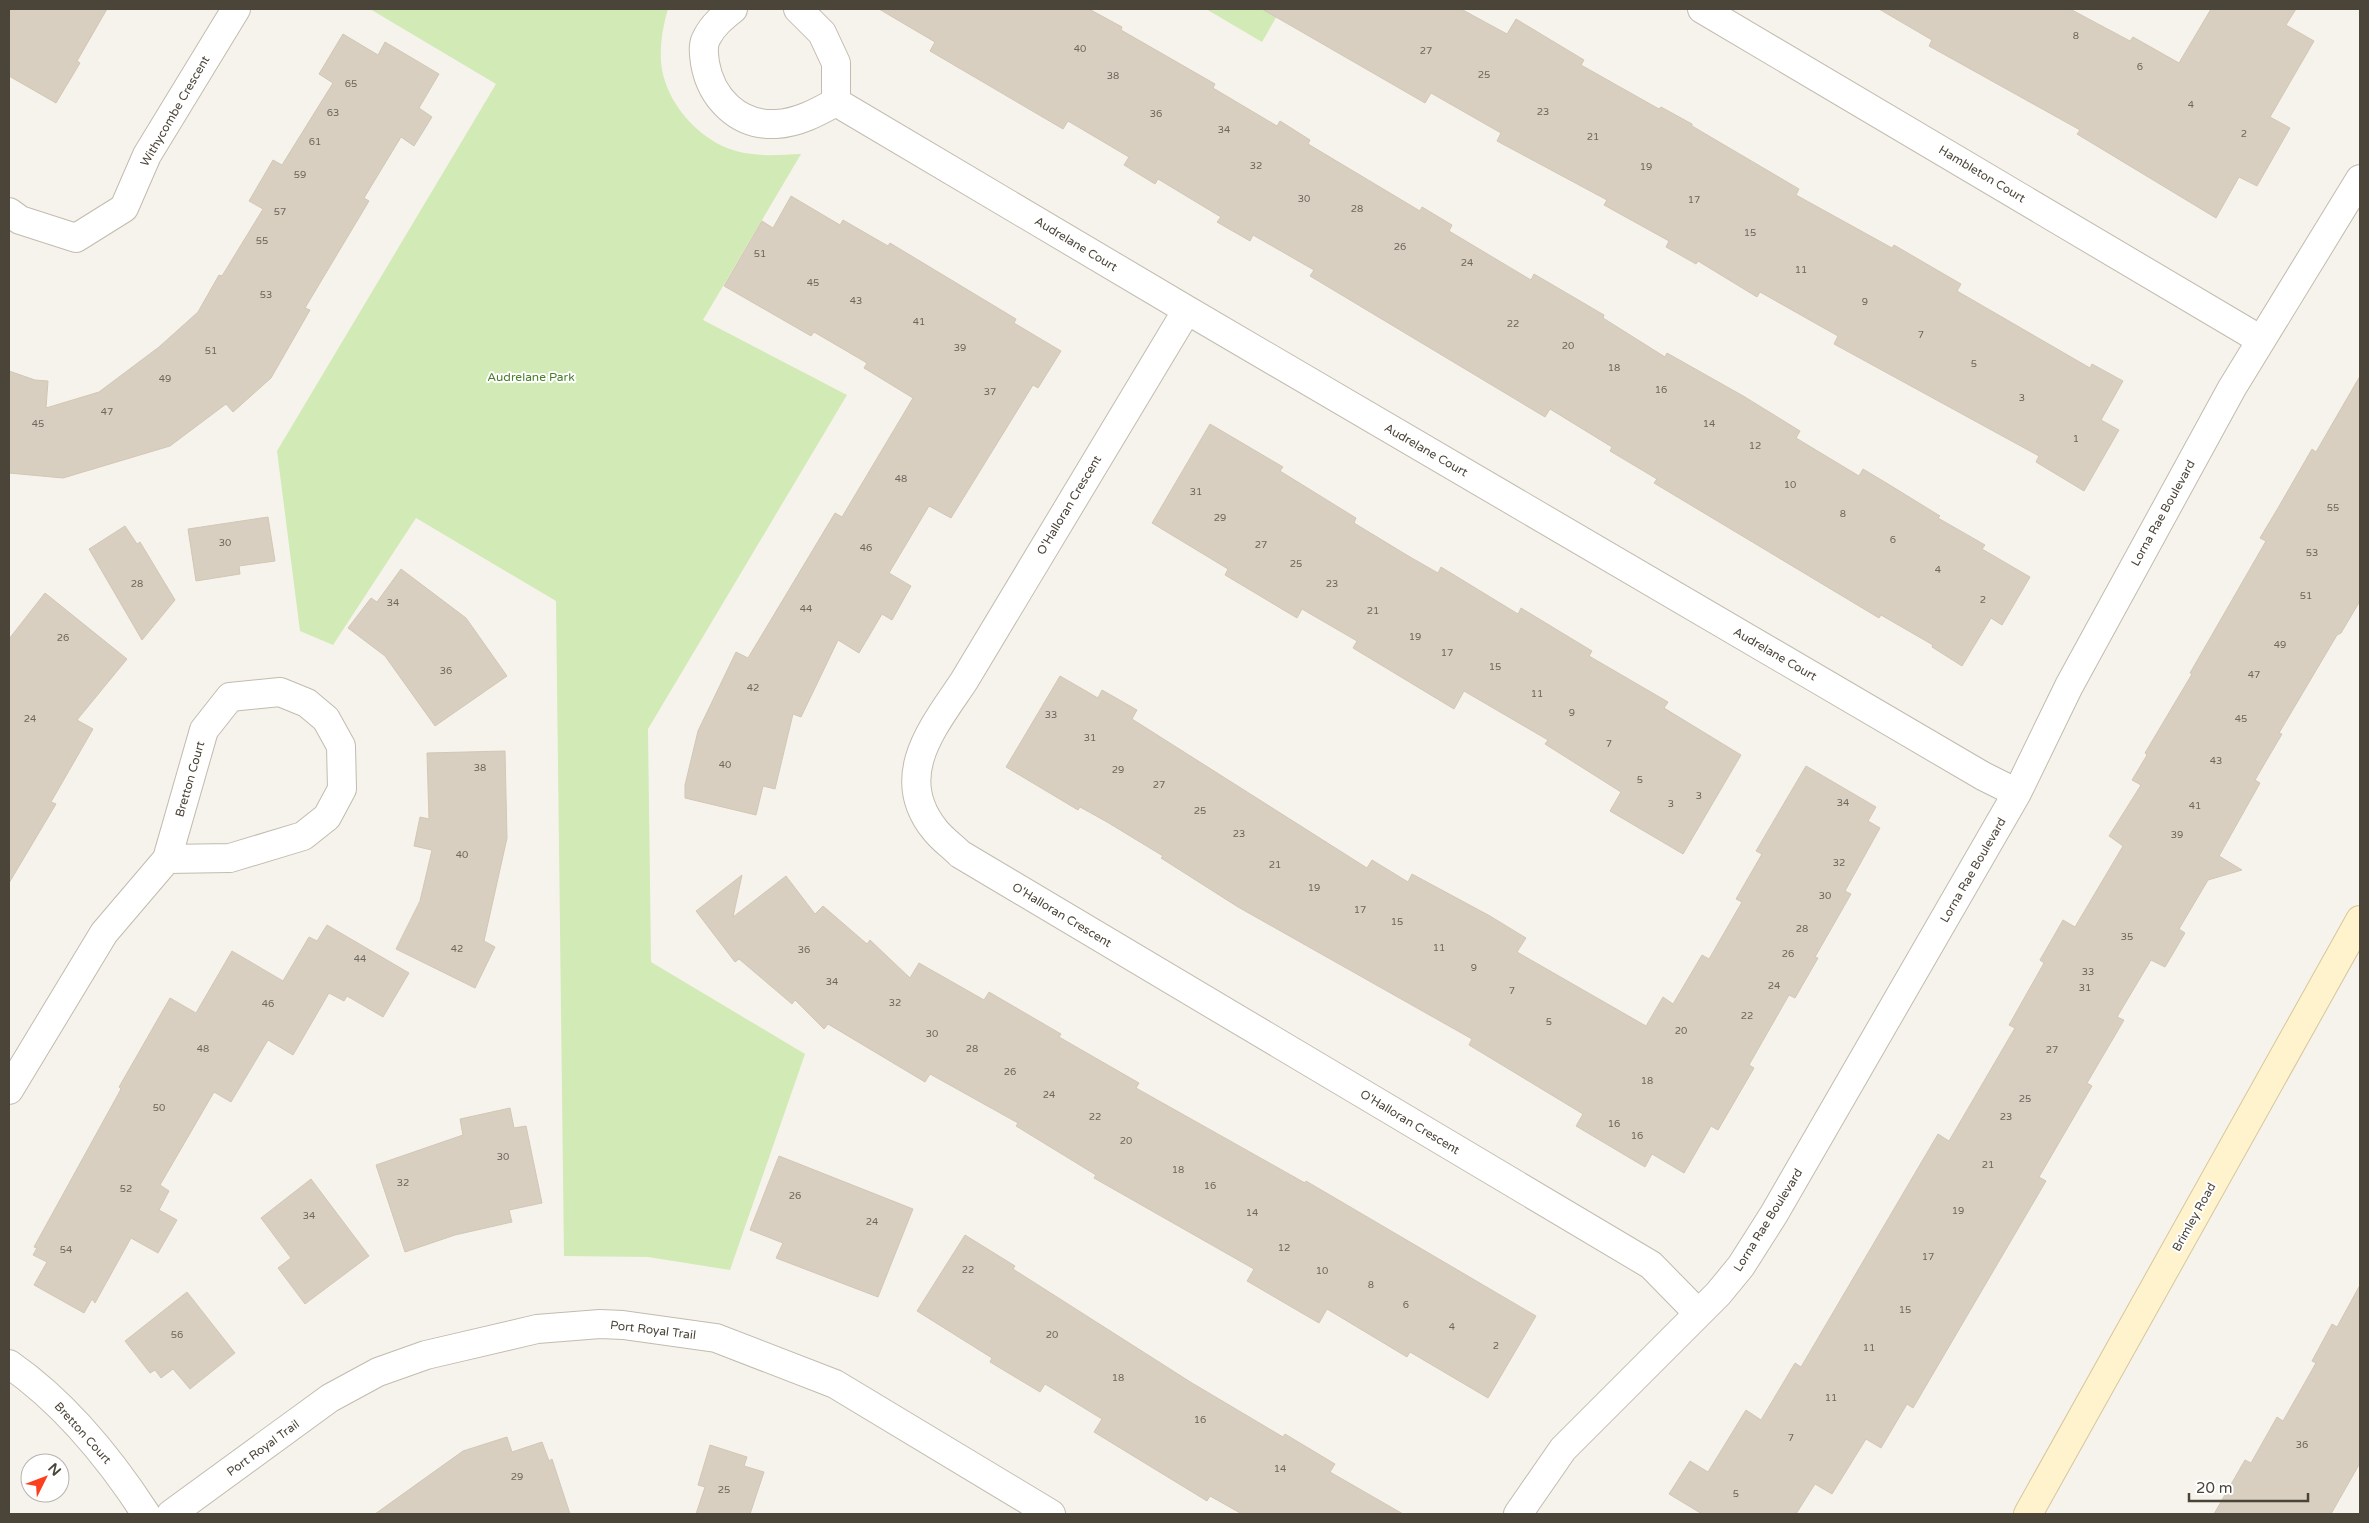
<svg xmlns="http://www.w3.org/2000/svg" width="2369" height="1523" font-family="'Varela Round',sans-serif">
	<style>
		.green { fill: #d2eab5 }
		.building { fill: #d8cfc1; stroke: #d3c7b4 }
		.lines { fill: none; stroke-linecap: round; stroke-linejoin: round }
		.minor-casing { stroke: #c2bbae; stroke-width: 30 }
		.tertiary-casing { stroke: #c2bbae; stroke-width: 30 }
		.secondary-casing { stroke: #d6c79b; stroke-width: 30 }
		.minor { stroke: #fff; stroke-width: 28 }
		.tertiary { stroke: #fff; stroke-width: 28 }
		.secondary { stroke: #fff3cd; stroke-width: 28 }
		.labels { text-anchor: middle; stroke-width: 4; stroke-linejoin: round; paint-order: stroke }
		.number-label { font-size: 10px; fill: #6e675b }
		.street-label { font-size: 12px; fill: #4b4439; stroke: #fff }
		.park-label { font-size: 12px; fill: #4a7f2a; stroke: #fff }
	</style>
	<rect width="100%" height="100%" fill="#f6f3ec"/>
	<!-- green -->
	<path class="green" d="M370,9H668C663,26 660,43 661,62C664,101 699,141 736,151C758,157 779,155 801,154L703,320L847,395L648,729L651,962L805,1054L730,1270L648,1257L564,1256L556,601L416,518L333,645L300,631L277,451L496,84Z
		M1206,9H1281L1262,42Z"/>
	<!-- building -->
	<path class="building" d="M9,9H107L77,61L80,63L56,103L9,76Z
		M879,9H1089L1122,27L1121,30L1215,84L1213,88L1277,126L1280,121L1310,140L1308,144L1420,211L1422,207L1452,225L1449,231L1531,280L1534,274L1604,315L1603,318L1665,357L1667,353L1745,397L1800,431L1796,438L1859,476L1863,469L1893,487L1940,516L1938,518L1985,545L1982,549L2030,577L2002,625L1991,618L1962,666L1932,647L1933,645L1881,615L1879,618L1654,483L1657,479L1610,451L1612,447L1550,409L1545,417L1310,276L1314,270L1253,235L1250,241L1217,222L1221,217L1158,179L1155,184L1124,165L1129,157L1068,121L1063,129L930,51L935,42Z
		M1262,9H1461L1507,34L1516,19L1584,60L1581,65L1659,109L1661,107L1692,124V126L1799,189L1796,195L1892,248L1894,245L1961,284L1957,291L2090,368L2092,364L2123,381L2101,420L2119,430L2084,491L2036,462L2039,456L1834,344L1838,336L1760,292L1757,297L1698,261L1696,264L1666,247L1669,241L1604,205L1607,200L1497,141L1501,133L1431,93L1425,103Z
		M1879,9H2070L2130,41L2133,37L2179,63L2211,9H2296L2286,25L2314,41L2270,117L2290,128L2257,186L2239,177L2216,218L2077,134L2080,130L1929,46L1932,40Z
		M343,34L378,55L385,42L439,74L419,108L432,117L414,146L401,137L364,198L369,201L305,308L310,310L271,378L233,412L226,404L170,446L63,478L9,473V371L35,380L48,381L46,408L99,392L159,347L198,312L219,275L222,276L263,209L249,201L273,160L282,165L333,83L319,74Z
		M791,196L840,225L843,220L888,246L890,243L1016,319L1014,323L1061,351L1038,388L1033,385L951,518L929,506L889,573L911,586L892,620L882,614L859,653L838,640L801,717L793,714L775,789L763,786L756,815L685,798V785L698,731L736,652L748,658L835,513L842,517L913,398L864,368L867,363L814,332L811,336L724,286L762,221L773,228Z
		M2360,376V601L2341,633L2337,635L2279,733L2282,734L2255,780L2260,783L2219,856L2242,870L2208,880L2179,929L2185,933L2165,967L2151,960L2117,1017L2124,1020L2087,1083L2092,1086L2039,1177L2046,1181L1913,1408L1907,1404L1881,1448L1866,1439L1832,1494L1815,1484L1796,1514H1702L1669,1494L1690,1461L1708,1472L1746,1410L1761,1420L1795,1363L1801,1367L1938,1134L1949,1141L2015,1028L2009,1025L2044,963L2040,960L2051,941L2063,920L2075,927L2123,846L2109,836L2141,785L2132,780L2147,755L2145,753L2192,674L2190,673L2266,541L2260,538L2278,508L2312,449L2316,452Z
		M1210,424L1283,467L1280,471L1356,518L1354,523L1410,557L1438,573L1441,567L1518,614L1521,608L1592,651L1589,656L1668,702L1664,708L1741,755L1683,854L1610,811L1621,792L1545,744L1548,740L1464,691L1454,709L1353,648L1357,641L1302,609L1297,618L1225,575L1228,569L1152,523Z
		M268,517L275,561L239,566L240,574L196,581L188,529Z
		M125,526L137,544L140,542L175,600L142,640L89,549Z
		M401,569L466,618L507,676L435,726L385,656L348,628L371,598L377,602Z
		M45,593L127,659L77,720L93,729L51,802L56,804L9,883V639Z
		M1060,676L1098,698L1102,690L1137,710L1132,719L1367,868L1372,860L1408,882L1412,874L1490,916L1526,938L1517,952L1646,1026L1663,997L1673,1004L1702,955L1709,959L1742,902L1736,899L1762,854L1756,851L1806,766L1876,807L1868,821L1880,828L1845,891L1851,894L1815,957L1818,958L1795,998L1789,995L1749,1065L1754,1068L1718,1130L1711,1126L1684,1173L1652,1154L1645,1167L1576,1126L1583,1114L1469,1045L1472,1039L1238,907L1161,858L1163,856L1107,822L1080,807L1078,810L1006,767Z
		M505,751L507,838L484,941L495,947L475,988L396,949L420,901L432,850L414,846L420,817L429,819L427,753Z
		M742,875L733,917L786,876L815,914L823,906L867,944L870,940L910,978L919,963L984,1000L989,992L1061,1034L1059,1037L1139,1083L1136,1088L1305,1183L1306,1181L1536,1316L1488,1398L1410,1352L1407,1357L1327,1309L1319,1323L1247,1281L1254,1269L1094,1178L1096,1175L1016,1126L1018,1123L930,1074L925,1082L828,1024L824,1029L795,1000L792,1004L739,959L735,962L696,911Z
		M327,925L409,973L383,1017L347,996L344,1001L329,993L293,1055L268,1040L231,1102L214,1092L160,1185L169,1191L159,1210L177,1220L158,1253L131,1238L95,1303L92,1299L84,1313L34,1285L47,1262L33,1255L37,1248L34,1247L121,1089L119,1087L170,998L196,1013L232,951L283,981L309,937L317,941Z
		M510,1108L514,1128L526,1126L542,1203L509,1210L512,1222L455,1235L405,1252L376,1165L463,1135L460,1119Z
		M779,1156L913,1209L878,1297L776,1258L783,1243L750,1230Z
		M311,1179L369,1256L305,1304L278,1268L291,1258L261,1218Z
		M965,1235L1015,1266L1013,1269L1192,1383L1283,1437L1285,1434L1335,1464L1330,1472L1403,1514H1242L1210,1496L1207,1501L1094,1432L1102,1419L1045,1384L1040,1392L990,1362L992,1358L917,1311Z
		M2360,1285V1463L2331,1514H2214L2245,1460L2251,1463L2277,1417L2283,1421L2316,1363L2312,1361L2332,1324L2337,1327Z
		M187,1292L235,1353L190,1389L173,1369L161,1378L155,1370L150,1373L125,1341Z
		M507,1437L512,1452L542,1442L549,1461L552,1459L570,1514H375L463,1451Z
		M710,1445L747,1457L744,1466L764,1472L750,1514H696L705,1487L698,1485Z"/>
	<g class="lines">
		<!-- minor casing -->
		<g class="minor-casing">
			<path id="minor" d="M733,9C723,17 713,25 707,37C702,45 704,54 705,63C711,98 738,126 776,124C798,123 818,112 836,102
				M798,9L822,33L836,63V102
				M1702,9L2261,340
				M836,102L1187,310L1983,776L2017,793
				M9,212L20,220L76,238L124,208L147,155L236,9
				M1187,310L964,681C934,726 891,776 935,830C942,839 952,846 960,854L1651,1265L1698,1313
				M9,1090L104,933L167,859L204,730L230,697L280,692L307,703L326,719L341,746L342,789L327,817L303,836L230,858L167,859
				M9,1364C65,1403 109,1457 146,1514
				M1518,1514L1563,1449L1718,1294L1741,1266L1774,1214L2017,793L2069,686L2232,388L2360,179"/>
		</g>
		<!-- tertiary casing -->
		<g class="tertiary-casing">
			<path id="tertiary" d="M171,1514L330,1398L378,1372L426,1355L537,1329L600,1324L623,1325L716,1338L835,1384L1051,1514"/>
		</g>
		<!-- secondary casing -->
		<g class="secondary-casing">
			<path id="secondary" d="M2028,1514L2360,920"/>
		</g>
		<!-- minor -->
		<use href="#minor" class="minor"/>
		<!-- tertiary -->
		<use href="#tertiary" class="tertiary"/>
		<!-- secondary -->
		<use href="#secondary" class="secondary"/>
	</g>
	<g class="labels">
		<!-- number labels -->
		<g class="number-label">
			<text x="2076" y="39">8</text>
			<text x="1080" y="52">40</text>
			<text x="1426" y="54">27</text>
			<text x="2140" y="70">6</text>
			<text x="1484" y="78">25</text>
			<text x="1113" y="79">38</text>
			<text x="351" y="87">65</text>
			<text x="2191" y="108">4</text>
			<text x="1543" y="115">23</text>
			<text x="333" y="116">63</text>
			<text x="1156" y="117">36</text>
			<text x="1224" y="133">34</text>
			<text x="2244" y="137">2</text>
			<text x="1593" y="140">21</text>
			<text x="315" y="145">61</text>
			<text x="1256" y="169">32</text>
			<text x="1646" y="170">19</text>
			<text x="300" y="178">59</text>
			<text x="1304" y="202">30</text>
			<text x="1694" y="203">17</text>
			<text x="1357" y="212">28</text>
			<text x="280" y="215">57</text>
			<text x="1750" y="236">15</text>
			<text x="262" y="244">55</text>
			<text x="1400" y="250">26</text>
			<text x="760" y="257">51</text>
			<text x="1467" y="266">24</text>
			<text x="1801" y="273">11</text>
			<text x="813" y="286">45</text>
			<text x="266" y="298">53</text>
			<text x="856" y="304">43</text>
			<text x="1865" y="305">9</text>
			<text x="919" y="325">41</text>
			<text x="1513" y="327">22</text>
			<text x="1921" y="338">7</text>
			<text x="1568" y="349">20</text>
			<text x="960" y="351">39</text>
			<text x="211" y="354">51</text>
			<text x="1974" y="367">5</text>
			<text x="1614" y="371">18</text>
			<text x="165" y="382">49</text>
			<text x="1661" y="393">16</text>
			<text x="990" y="395">37</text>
			<text x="2022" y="401">3</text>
			<text x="107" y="415">47</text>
			<text x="38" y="427">45</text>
			<text x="1709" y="427">14</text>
			<text x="2076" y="442">1</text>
			<text x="1755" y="449">12</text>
			<text x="901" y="482">48</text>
			<text x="1790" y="488">10</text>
			<text x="1196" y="495">31</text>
			<text x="2333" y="511">55</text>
			<text x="1843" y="517">8</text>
			<text x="1220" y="521">29</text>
			<text x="1893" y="543">6</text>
			<text x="225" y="546">30</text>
			<text x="1261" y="548">27</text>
			<text x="866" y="551">46</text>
			<text x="2312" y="556">53</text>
			<text x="1296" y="567">25</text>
			<text x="1938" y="573">4</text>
			<text x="137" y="587">28</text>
			<text x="1332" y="587">23</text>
			<text x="2306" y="599">51</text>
			<text x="1983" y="603">2</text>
			<text x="393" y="606">34</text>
			<text x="806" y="612">44</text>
			<text x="1373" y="614">21</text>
			<text x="1415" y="640">19</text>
			<text x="63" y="641">26</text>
			<text x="2280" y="648">49</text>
			<text x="1447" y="656">17</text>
			<text x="1495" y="670">15</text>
			<text x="446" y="674">36</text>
			<text x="2254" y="678">47</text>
			<text x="753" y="691">42</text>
			<text x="1537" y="697">11</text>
			<text x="1572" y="716">9</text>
			<text x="1051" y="718">33</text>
			<text x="30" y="722">24</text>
			<text x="2241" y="722">45</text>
			<text x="1090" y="741">31</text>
			<text x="1609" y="747">7</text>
			<text x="2216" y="764">43</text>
			<text x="725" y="768">40</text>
			<text x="480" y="771">38</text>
			<text x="1118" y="773">29</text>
			<text x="1640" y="783">5</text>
			<text x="1159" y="788">27</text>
			<text x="1699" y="799">3</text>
			<text x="1843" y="806">34</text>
			<text x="1671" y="807">3</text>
			<text x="2195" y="809">41</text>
			<text x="1200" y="814">25</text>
			<text x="1239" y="837">23</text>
			<text x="2177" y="838">39</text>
			<text x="462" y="858">40</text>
			<text x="1839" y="866">32</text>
			<text x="1275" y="868">21</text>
			<text x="1314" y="891">19</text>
			<text x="1825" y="899">30</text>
			<text x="1360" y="913">17</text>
			<text x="1397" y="925">15</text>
			<text x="1802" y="932">28</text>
			<text x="2127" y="940">35</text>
			<text x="1439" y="951">11</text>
			<text x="457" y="952">42</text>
			<text x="804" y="953">36</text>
			<text x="1788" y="957">26</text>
			<text x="360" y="962">44</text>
			<text x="1474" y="971">9</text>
			<text x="2088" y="975">33</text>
			<text x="832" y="985">34</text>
			<text x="1774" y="989">24</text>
			<text x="2085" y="991">31</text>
			<text x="1512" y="994">7</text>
			<text x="895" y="1006">32</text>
			<text x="268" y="1007">46</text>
			<text x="1747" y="1019">22</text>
			<text x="1549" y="1025">5</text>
			<text x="1681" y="1034">20</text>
			<text x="932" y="1037">30</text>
			<text x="203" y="1052">48</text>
			<text x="972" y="1052">28</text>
			<text x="2052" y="1053">27</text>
			<text x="1010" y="1075">26</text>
			<text x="1647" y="1084">18</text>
			<text x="1049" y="1098">24</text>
			<text x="2025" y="1102">25</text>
			<text x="159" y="1111">50</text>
			<text x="1095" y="1120">22</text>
			<text x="2006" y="1120">23</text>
			<text x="1614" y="1127">16</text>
			<text x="1637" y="1139">16</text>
			<text x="1126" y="1144">20</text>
			<text x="503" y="1160">30</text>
			<text x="1988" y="1168">21</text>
			<text x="1178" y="1173">18</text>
			<text x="403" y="1186">32</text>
			<text x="1210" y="1189">16</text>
			<text x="126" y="1192">52</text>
			<text x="795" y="1199">26</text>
			<text x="1958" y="1214">19</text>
			<text x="1252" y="1216">14</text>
			<text x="309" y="1219">34</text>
			<text x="872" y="1225">24</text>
			<text x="1284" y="1251">12</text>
			<text x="66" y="1253">54</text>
			<text x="1928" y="1260">17</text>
			<text x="968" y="1273">22</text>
			<text x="1322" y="1274">10</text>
			<text x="1371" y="1288">8</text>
			<text x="1406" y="1308">6</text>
			<text x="1905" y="1313">15</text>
			<text x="1452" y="1330">4</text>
			<text x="177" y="1338">56</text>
			<text x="1052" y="1338">20</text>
			<text x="1496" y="1349">2</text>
			<text x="1869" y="1351">11</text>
			<text x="1118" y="1381">18</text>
			<text x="1831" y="1401">11</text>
			<text x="1200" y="1423">16</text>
			<text x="1791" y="1441">7</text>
			<text x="2302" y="1448">36</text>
			<text x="1280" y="1472">14</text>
			<text x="517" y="1480">29</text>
			<text x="724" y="1493">25</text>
			<text x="1736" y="1497">5</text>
		</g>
		<!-- street labels -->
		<g class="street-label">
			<text transform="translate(175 111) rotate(-60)" y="4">Withycombe Crescent</text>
			<text transform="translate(1982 174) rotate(31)" y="4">Hambleton Court</text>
			<text transform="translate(1076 244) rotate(31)" y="4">Audrelane Court</text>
			<text transform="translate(1426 450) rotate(30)" y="4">Audrelane Court</text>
			<text transform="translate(1069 505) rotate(-59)" y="4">O'Halloran Crescent</text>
			<text transform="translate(2163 513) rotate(-61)" y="4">Lorna Rae Boulevard</text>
			<text transform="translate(1775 654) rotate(30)" y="4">Audrelane Court</text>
			<text transform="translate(190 779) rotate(-74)" y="4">Bretton Court</text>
			<text transform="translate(1973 870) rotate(-60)" y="4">Lorna Rae Boulevard</text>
			<text transform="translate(1062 915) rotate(31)" y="4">O'Halloran Crescent</text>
			<text transform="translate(1410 1122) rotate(31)" y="4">O'Halloran Crescent</text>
			<text transform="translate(2194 1217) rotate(-61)" y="4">Brimley Road</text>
			<text transform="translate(1768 1220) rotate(-58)" y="4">Lorna Rae Boulevard</text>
			<text transform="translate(653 1330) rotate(7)" y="4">Port Royal Trail</text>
			<text transform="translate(83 1433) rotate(48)" y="4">Bretton Court</text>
			<text transform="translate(263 1448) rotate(-36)" y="4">Port Royal Trail</text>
		</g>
		<!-- park labels -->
		<g class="park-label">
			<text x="531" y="381">Audrelane Park</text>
		</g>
	</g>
	<!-- border -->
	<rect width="2369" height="1523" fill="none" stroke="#4b4439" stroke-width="20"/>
	<!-- north arrow -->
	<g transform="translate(45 1478) rotate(48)"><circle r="24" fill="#ffffff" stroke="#b7b4b0"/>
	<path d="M0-4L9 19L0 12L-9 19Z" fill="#fc3f1d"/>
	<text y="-8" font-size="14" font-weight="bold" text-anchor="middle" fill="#4b4439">N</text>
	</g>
	<!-- scale -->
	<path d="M2189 1493v8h119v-8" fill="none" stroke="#4b4439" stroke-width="2.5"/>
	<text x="2196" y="1493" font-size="15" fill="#4b4439" stroke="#ffffff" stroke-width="4" paint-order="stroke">20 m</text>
</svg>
